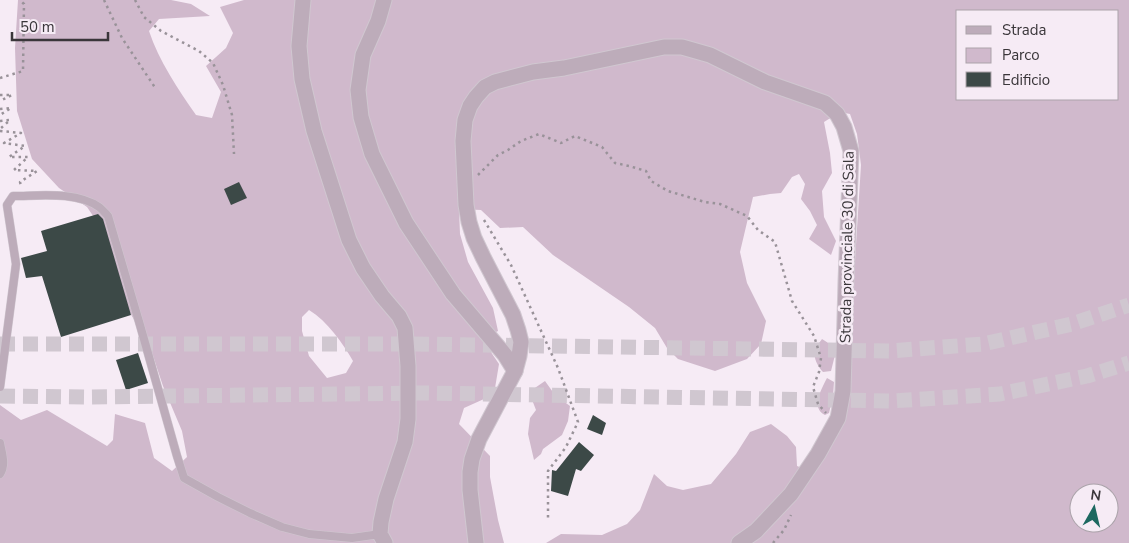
<svg xmlns="http://www.w3.org/2000/svg" width="1129" height="543" font-family="'Nunito Sans',sans-serif">
	<style>
		.green { fill: #d0b9cc; fill-rule: evenodd }
		.building { fill: #3c4947 }
		.lines { fill: none; stroke-linecap: round; stroke-linejoin: round }
		.trunk-tunnel { stroke: #d0c7d0; stroke-width: 15; stroke-dasharray: 15 8; stroke-linecap: butt }
		.service-casing { stroke: #d0c7d0; stroke-width: 9 }
		.minor-casing { stroke: #d0c7d0; stroke-width: 17 }
		.tertiary-casing { stroke: #d0c7d0; stroke-width: 17 }
		.path { stroke: #999299; stroke-width: 2.5; stroke-dasharray: 2.5 4; stroke-linecap: butt }
		.service { stroke: #bdacba; stroke-width: 8 }
		.minor { stroke: #bdacba; stroke-width: 15 }
		.tertiary { stroke: #bdacba; stroke-width: 15 }
		.labels { text-anchor: middle; stroke-width: 5; stroke-linejoin: round; paint-order: stroke }
		.street-label { font-size: 15px; fill: #3a363a; stroke: #f6ebf5 }
	</style>
	<rect width="100%" height="100%" fill="#f6ebf5"/>
	<!-- green -->
	<path class="green" d="M18,0H171L191,4L210,16L159,19L149,31C159,61 178,89 196,115L212,118L221,92L206,66L226,48L233,33L220,7L244,0H1129V543H546L561,534L602,535L627,524L640,510L654,474L667,486L683,490L711,484L736,454L750,432L771,424L787,436L796,447L797,466L810,471L846,408L851,384L853,292L861,165L857,134L850,114L840,112L824,122L830,153L832,173L822,191L824,217L836,241L831,255L809,239L817,225L810,211L801,199L805,184L799,174L792,177L781,193L770,194L753,197L740,252L747,283L766,321L761,344L747,359L715,371L678,359L667,348L655,328L629,307L553,255L523,227L500,228L481,210L459,209L460,234L468,262L493,308L498,331L482,339L499,364L495,388L484,399L464,408L459,424L490,456V477L498,520L504,543H0V405L21,420L47,410L107,446L113,440L115,414L145,423L154,458L172,471L187,457L182,431L163,386L150,347L129,311L104,232L87,207L59,188L32,159L17,111L15,48ZM958,11H1118V99H958ZM309,310C328,322 342,342 353,361L346,373L327,378L309,356L302,331V317ZM1079,493H1109V523H1079Z
		M822,339L833,346L835,355L831,371L823,372C818,367 813,358 815,350C816,346 820,342 822,339Z
		M827,378L834,382L833,396L829,413L825,415C810,408 822,388 827,378Z
		M545,381L555,395L570,406L568,421L562,435L543,449L541,454L534,460L528,434L530,418L536,410L529,392Z"/>
	<!-- building -->
	<path class="building" d="M239,182L247,198L231,205L224,189Z
		M98,214L103,219L131,315L61,337L42,276L26,278L21,258L47,251L41,231Z
		M138,353L148,383L126,390L116,360Z
		M593,415L606,423L602,435L587,429Z
		M579,442L594,455L581,471L576,469L568,496L551,491L552,470L556,471Z"/>
	<g class="lines">
		<!-- trunk-tunnel -->
		<path class="trunk-tunnel" d="M0,344H415L889,351L983,344L1072,324L1129,305
			M0,396L86,397L424,393L891,401L1000,394L1087,376L1129,363"/>
		<!-- service casing -->
		<g class="service-casing">
			<path id="service" d="M0,387L16,264L7,205L13,196C39,196 76,191 99,207C102,209 105,213 108,216L140,325L177,456L184,478L218,497L250,513L282,527L309,534L352,538L380,534
				M0,443C2,454 6,465 0,474"/>
		</g>
		<!-- minor casing -->
		<g class="minor-casing">
			<path id="minor" d="M384,0L378,21L363,55L358,90L361,117L372,154L406,223L453,294L505,355L515,371"/>
		</g>
		<!-- tertiary casing -->
		<g class="tertiary-casing">
			<path id="tertiary" d="M303,0L299,46L302,79L314,131L349,240L363,268L382,296L399,316L405,328L408,366V419L405,442L386,499L381,522L380,534L385,543
				M476,543L470,490V472L472,459L479,439L515,371L519,356L521,342L518,330L513,315L483,257L474,238L469,222L466,205L463,141L465,120L470,106L476,97L485,87L495,82L533,72L564,68L664,47H682L710,55L765,82L825,103L837,114L844,127L851,151L846,282L843,391L838,418L818,454L791,494L756,531L739,543"/>
		</g>
		<!-- path -->
		<path class="path" d="M104,0L122,38L156,89
			M135,0L144,17L161,31L199,51L213,63L223,85L232,115L234,154
			M0,78L23,71L24,4L20,0
			M0,95H12L0,101
			M0,109L11,108L0,115
			M0,121L10,120L0,129
			M0,131L21,133L4,143L25,146L9,157H28L14,170L37,171L20,182L21,186
			M478,175L498,155L508,150L521,141L539,134L561,143L575,136L602,147L615,163L629,166L646,171L651,181L668,191L705,202L720,204L747,216L758,230L775,242L792,301L814,336L821,358L819,372L813,387L818,404L826,413
			M484,220L511,265L558,368L578,422L566,447L548,471V519
			M773,543L784,530L791,515"/>
		<!-- service -->
		<use href="#service" class="service"/>
		<!-- minor -->
		<use href="#minor" class="minor"/>
		<!-- tertiary -->
		<use href="#tertiary" class="tertiary"/>
	</g>
	<g class="labels">
		<!-- street labels -->
		<g class="street-label">
			<text transform="translate(847 247) rotate(-89)" y="5">Strada provinciale 30 di Sala</text>
		</g>
	</g>
	<!-- legend -->
	<rect x="956" y="10" width="162" height="90" fill="#f6ebf5" stroke="#aba3aa"/>
	<rect x="966" y="26" width="25" height="8" fill="#bdacba" stroke="#aba3aa"/>
	<text x="1002" y="35" font-size="15" fill="#3a363a">Strada</text>
	<rect x="966" y="48" width="25" height="15" fill="#d0b9cc" stroke="#aba3aa"/>
	<text x="1002" y="60" font-size="15" fill="#3a363a">Parco</text>
	<rect x="966" y="72" width="25" height="15" fill="#3c4947" stroke="#aba3aa"/>
	<text x="1002" y="85" font-size="15" fill="#3a363a">Edificio</text>
	<!-- north arrow -->
	<g transform="translate(1094 508) rotate(8)"><circle r="24" fill="#f6ebf5" stroke="#aba3aa"/>
	<path d="M0-4L9 19L0 12L-9 19Z" fill="#1d6860"/>
	<text y="-8" font-size="14" font-weight="bold" text-anchor="middle" fill="#3a363a">N</text>
	</g>
	<!-- scale -->
	<path d="M12 32v8h96v-8" fill="none" stroke="#3a363a" stroke-width="2.5"/>
	<text x="20" y="32" font-size="15" fill="#3a363a" stroke="#f6ebf5" stroke-width="4" paint-order="stroke">50 m</text>
</svg>
